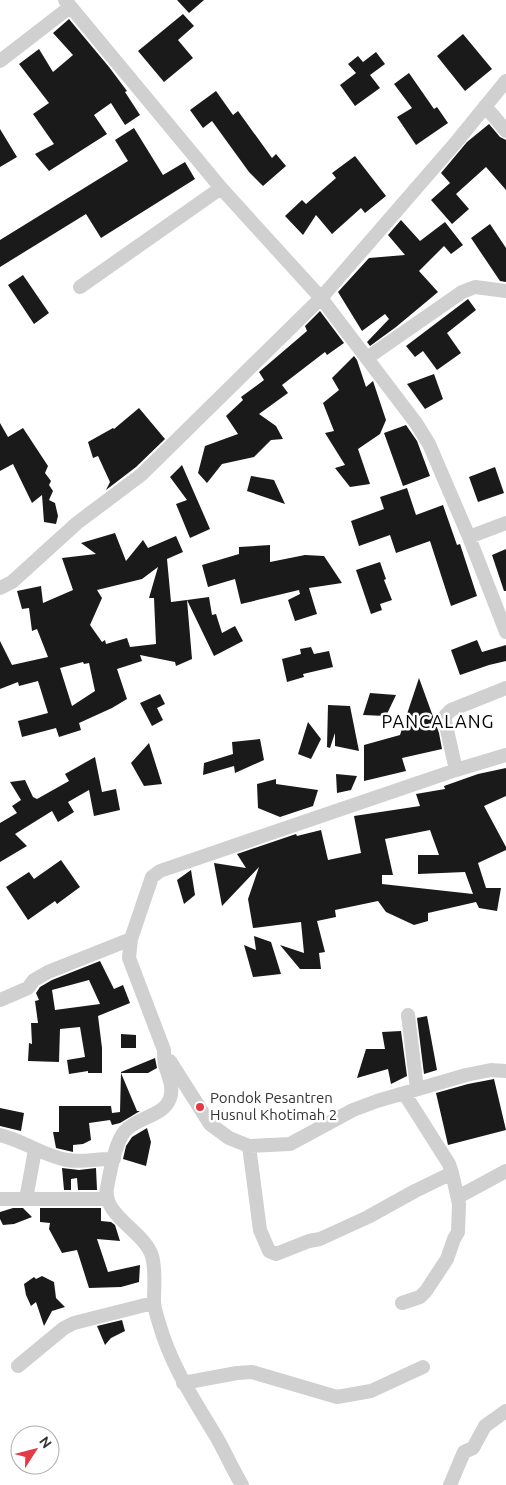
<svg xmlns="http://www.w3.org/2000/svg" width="506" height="1485" font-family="Ubuntu,sans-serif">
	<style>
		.building { fill: #1a1a1a; fill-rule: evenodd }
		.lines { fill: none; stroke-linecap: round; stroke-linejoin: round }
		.minor { stroke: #d0d0d0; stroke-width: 14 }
		.poi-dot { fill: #e63946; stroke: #fff; stroke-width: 2 }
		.labels { text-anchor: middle; stroke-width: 5; stroke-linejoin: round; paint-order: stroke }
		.poi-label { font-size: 15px; fill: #333; stroke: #fff; text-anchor: start }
		.quarter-label { font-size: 18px; letter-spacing: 1px; fill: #000; stroke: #fff }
	</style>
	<rect width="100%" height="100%" fill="#fff"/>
	<!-- building -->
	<path class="building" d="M177,0H204L189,13Z
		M183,14L194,26L178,40L193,58L164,82L138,51Z
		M69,19L109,67L127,91L125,92L140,115L125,125L111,103L94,115L107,134L49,171L35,154L54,144L33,114L49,103L19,64L39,49L53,72L73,55L53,33Z
		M463,34L492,69L465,91L437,56Z
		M376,52L385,64L370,75L380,88L355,106L340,85L356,73L348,64L358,56L363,62Z
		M409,73L434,109L437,107L448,123L416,145L397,117L412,108L394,84Z
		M216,91L233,115L238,111L272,158L276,154L286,166L263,186L249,172L212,121L203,128L190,110Z
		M489,124L500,137L506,140V190L486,167L456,194L469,209L452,224L431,200L450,183L441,173L467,142Z
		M134,128L163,175L185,162L195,179L101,238L86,214L0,267V240L128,161L115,140Z
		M0,129L17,157L0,167Z
		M355,156L386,196L365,213L361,208L332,234L316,215L303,235L285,216L302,200L306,204L336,178L332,173Z
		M401,220L420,241L445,222L463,245L451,254L444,246L419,271L438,292L396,327L370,346L367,342L389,319L385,314L362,331L338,292L369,258L405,255L388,235Z
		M490,224L506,248V282L500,281L471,238Z
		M23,275L49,313L34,324L8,285Z
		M468,299L476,310L447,333L461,353L437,370L423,351L415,357L406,346Z
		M320,311L344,343L327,355L325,352L282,385L288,393L259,414L276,426L283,439L271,440L254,457L222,464L207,483L198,473L205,446L238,434L226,416L243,400L241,397L264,380L259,372L307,331L305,326Z
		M354,356L357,360L366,387L373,381L386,420L380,434L358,449L370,484L350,487L335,468L345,465L325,433L334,431L323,403L339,390L332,378Z
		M434,374L443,399L425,409L407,384Z
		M139,408L165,439L136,467L106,490L110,482L98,456L93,458L88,442L113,428L114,429Z
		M0,423L8,437L23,428L48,466L45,473L51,481L49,485L53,491L49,500L55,503L58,516L56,524L44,522L42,495L32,503L13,464L0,471Z
		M406,425L417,441L430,476L403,486L384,433Z
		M182,465L210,529L190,538L176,504L187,500L170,477Z
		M495,467L504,493L478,502L469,477Z
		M251,476L274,480L285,504L247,491Z
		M407,488L416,515L443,505L457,545L460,544L477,596L451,606L430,541L396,553L390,535L359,546L351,521L384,509L380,497Z
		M115,533L126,561L143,540L148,548L176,536L183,552L167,559L171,602L187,600L192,659L176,666L175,662L140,655L142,661L117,669L127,699L112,708L79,723L81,730L59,737L56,728L22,737L18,721L48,713L38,681L19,686L18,682L0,689V641L12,665L48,657L37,629L32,631L29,608L22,609L17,591L41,586L43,603L73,590L62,558L96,554L81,543ZM158,567L149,598H154L156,644L130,647L127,638L106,644L105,640L102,642L90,625L102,598L97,590L142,579ZM83,662L84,664L89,663L95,691L72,706L60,668Z
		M270,545V562L305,555L324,556L342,583L309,588L317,614L295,621L288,600L300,594L299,590L241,604L235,579L208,587L202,565L239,554V547Z
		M506,549V591H504L492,555Z
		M380,562L386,579L384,580L392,600L380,604L382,610L371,614L356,570Z
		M209,597L212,615L216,614L222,633L235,626L243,641L214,656L187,600Z
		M477,640L482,652L506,645V661L489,665L460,675L451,650Z
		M311,647L314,654L329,651L333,667L303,674L304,677L287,682L282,659L301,654L300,649Z
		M419,678L439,733L442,749L402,758L406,771L364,781V745L400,735Z
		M370,693L396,695L386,716L363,715Z
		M160,694L165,704L157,708L163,720L152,726L140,703Z
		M328,705L350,706L359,751L335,746V733L330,748L327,747Z
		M308,722L321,739L311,759L298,754Z
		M260,739L264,760L235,773L234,766L203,775L204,763L233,754L232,742Z
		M149,743L162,784L144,786L131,763Z
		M95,757L102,792L116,789L120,810L94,816L89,790L68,802L74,812L58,822L52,811L15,834L27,846L0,862V823L17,813L12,806L21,800L10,782L25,780L33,797L37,799L69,781L65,774Z
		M506,768V796L484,806L506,847V850L478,863L486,888H501L497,911L479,908L476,902L428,913V921L414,925L386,912L378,901L335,910L336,917L317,921L325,952L319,953L321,969H300L280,945L304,953L301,922L253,928L248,899L259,867L222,906L214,863L246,868L237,854L296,834L297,836L321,830L328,860L361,853L354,816L420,806L416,794L445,789L444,786L478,774ZM430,830L439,855H418V874L465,872L473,894L382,884V875H393L385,839Z
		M336,774L357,776L351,790L337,793Z
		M276,779V784L318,790L313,806L280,817L258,808L257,784Z
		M61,860L80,887L57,904L55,901L28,920L6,887L29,872L34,879Z
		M191,870L195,895L184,904L177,880Z
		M254,936L271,942L281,974L253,977L244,945L256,950Z
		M100,961L114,989L123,985L130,1003L98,1016L102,1048V1073H88V1071L69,1074L67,1060L85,1057L80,1027L60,1029L59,1062L28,1061L29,1043L32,1044L31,1023H38L35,1001L39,1000L36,993L40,987L52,980ZM89,980L100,1004L55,1010L52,990Z
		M427,1016L437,1070L424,1074L417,1018Z
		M401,1031L407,1076L391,1084L388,1069L357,1078L366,1049H385L382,1032Z
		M121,1034L136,1035V1048H121Z
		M155,1058L157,1068L148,1073H121L137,1111H140L120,1123L112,1125L110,1120L89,1123L91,1140L83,1144L73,1145V1152L56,1148L53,1132H59V1106H111L112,1113L120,1112L121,1072Z
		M494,1079L506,1130L448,1145L436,1093L468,1084Z
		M0,1108L24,1113L21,1131L0,1126Z
		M147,1128L151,1142L146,1166L123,1159L126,1146L132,1137Z
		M62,1168L79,1170L96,1168L97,1190H78L77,1178L71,1179V1190H64Z
		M13,1208H23L32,1217L14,1224L3,1225L0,1219V1212Z
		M40,1208H101V1221L111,1222L115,1225L120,1241L97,1239L108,1272L140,1265L139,1282L121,1287L89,1288L77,1250L62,1253L49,1229L50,1223L40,1222Z
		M42,1276L54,1282L56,1298L65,1307L52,1311L44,1326L36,1302L31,1306L26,1295L24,1284L34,1277L36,1279Z
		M122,1320L125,1331L111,1338L105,1345L97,1326Z"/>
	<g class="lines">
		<!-- minor -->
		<path class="minor" d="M65,0L221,188L321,298L416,423L429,444L469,537L506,632
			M0,61L70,7
			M485,106L506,131
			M80,287L221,188
			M367,358L462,292L475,287L506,291
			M469,537L506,523
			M0,588L12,582L77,523L141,475L321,298L458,140L506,81
			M456,770L445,721V716L451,710L506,688
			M0,1000L28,988L34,980L48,972L131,939
			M408,1015L417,1089
			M170,1061L210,1124L229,1138L249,1146L290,1144L353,1110L377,1101L466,1075L491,1070L506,1071
			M0,1135C23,1140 43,1156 67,1160C83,1163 99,1158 114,1159
			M249,1146L260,1230L269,1251L276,1254L309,1241L320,1239L368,1217L415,1191L452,1173L449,1164L404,1093
			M458,1197L506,1171
			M0,1199H107
			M26,1199L35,1150
			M402,1303L420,1297L426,1291L447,1259L454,1239L458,1232L459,1204L452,1173
			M18,1366L64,1328L74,1323L153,1303
			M183,1383L237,1373L252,1372L337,1397L371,1391L423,1367
			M242,1485C233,1470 226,1454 217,1438C195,1401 171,1366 159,1323C157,1316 154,1308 154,1301C154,1287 156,1270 152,1256C145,1232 102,1215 107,1188C110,1172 115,1142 125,1131C137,1117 165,1116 170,1098C174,1087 168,1076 165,1065C164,1060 164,1055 164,1050L129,958L131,939L152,877L160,871L456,770L506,755
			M450,1485L464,1452L473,1448L485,1426L506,1411"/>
	</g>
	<!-- markers -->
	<circle class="poi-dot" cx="200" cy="1107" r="5"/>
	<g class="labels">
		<!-- poi labels -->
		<g class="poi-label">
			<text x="210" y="1103">Pondok Pesantren<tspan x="210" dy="17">Husnul Khotimah 2</tspan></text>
		</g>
		<!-- quarter labels -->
		<g class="quarter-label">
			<text x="438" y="728">PANCALANG</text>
		</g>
	</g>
	<!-- north arrow -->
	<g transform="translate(35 1450) rotate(54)"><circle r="24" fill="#ffffff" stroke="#adadad"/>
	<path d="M0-4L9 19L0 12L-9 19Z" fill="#e63946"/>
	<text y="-8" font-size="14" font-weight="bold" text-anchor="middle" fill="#333333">N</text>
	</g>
</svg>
